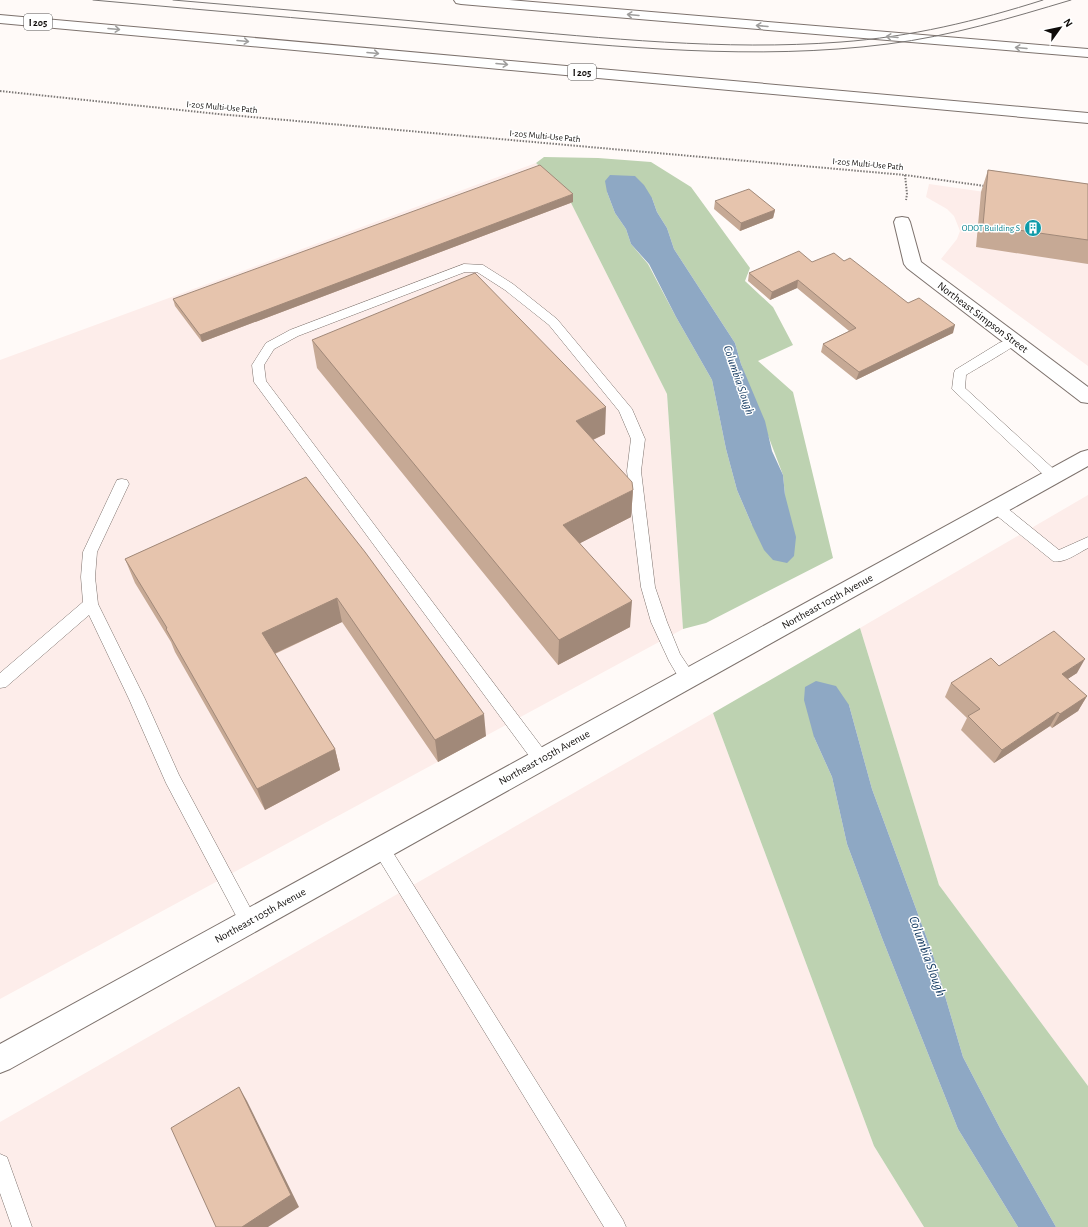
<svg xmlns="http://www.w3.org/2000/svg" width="1088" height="1227" font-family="'Alegreya Sans',sans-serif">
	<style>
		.industrial { fill: #fdedea }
		.forest { fill: #bdd2b1; fill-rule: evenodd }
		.water { fill: #8ea8c4 }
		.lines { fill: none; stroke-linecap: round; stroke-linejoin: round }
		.lane-casing { stroke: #7d726d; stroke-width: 1 }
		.street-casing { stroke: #7d726d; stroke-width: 2 }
		.secondary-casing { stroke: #7d726d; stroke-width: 2 }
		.highway-casing { stroke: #7d726d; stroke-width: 2 }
		.path { stroke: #7d7977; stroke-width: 2; stroke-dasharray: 1.5 1.5; stroke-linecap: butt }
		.lane { fill: #fff; fill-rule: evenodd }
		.street { fill: #fff; fill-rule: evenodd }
		.secondary { fill: #fff; fill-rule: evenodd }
		.highway { fill: #fff; fill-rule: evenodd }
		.tram { stroke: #797573; stroke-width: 1 }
		.wall { fill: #c6a995 }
		.shaded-wall { fill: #a18979 }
		.building { fill: #e6c4ad; stroke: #a18979 }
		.oneway { stroke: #9f9e9d }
		.labels { text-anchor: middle; stroke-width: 3; stroke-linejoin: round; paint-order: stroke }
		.far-street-label { font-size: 9px; fill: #0f0c0a; stroke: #fff }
		.far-culture-label { font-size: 9px; fill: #0d838f; stroke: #fff; text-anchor: end }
		.shield { fill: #fff; stroke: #575554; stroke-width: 1 }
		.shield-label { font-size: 10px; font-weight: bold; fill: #0f0c0a }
		.street-label { font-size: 11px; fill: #0f0c0a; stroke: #fff }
		.water-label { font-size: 12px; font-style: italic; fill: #173d64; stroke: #fff }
		.near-water-label { font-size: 14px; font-style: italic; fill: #173d64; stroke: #fff }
	</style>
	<rect width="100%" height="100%" fill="#fffaf8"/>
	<!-- industrial -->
	<path class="industrial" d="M536,163L563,187L667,394L683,629L0,999V360Z
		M929,184L1088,207V366L941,259L957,239L960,231L954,216L947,209L926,197Z
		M1088,495V1086L939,885L860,628Z
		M713,713L874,1146L924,1227H0V1122Z"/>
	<!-- forest -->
	<path class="forest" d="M544,157L598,158L651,162L691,187L750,268L745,281L773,307L793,345L758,361L793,392L833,558L706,623L683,629L667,394L563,187L536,163ZM607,192L652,198L657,212L667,228L674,249L735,343L741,364L783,475L785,495L752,525L737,490L726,449L712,380L676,317L648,264L631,244L626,229L615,213Z
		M860,628L939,885L1088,1086V1227H1056L1001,1130L963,1057L933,955L872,789L849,705L814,737L832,777L847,844L882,938L958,1129L1018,1227H924L874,1146L713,713Z"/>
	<!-- water -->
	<path class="water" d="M610,175L635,176L644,185L652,198L657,212L667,228L674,249L735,343L741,364L765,421L772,451L783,475L785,495L796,537L794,556L787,563L773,560L764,550L752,525L737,490L726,449L712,380L676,317L649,264L631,244L626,229L615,213L607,192L605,181Z
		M816,681L836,686L849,705L872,789L933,955L963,1057L1001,1130L1056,1227H1018L958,1129L882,938L847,844L832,777L814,737L804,700L805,687Z"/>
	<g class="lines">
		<!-- lane casing -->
		<g class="lane-casing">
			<path id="lane" d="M464,264L483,265L513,284L557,319L632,409L645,439L641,471L655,587L667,622L680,654L696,678L694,683L688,684L682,683L669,661L651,622L641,587L627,471L631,439L619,411L549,325L505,290L477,272H465L298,336L274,349L264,365L266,381L547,754L549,759L547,764L541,766L535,764L254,382L252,365L266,343L290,330Z
				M1014,337L1018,338L1020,341C1018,345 974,370 966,375L965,388L1058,473L1060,476L1058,479L1053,481L1048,479L952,389L954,373L955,370L999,343Z
				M122,479L127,480L129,484L97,552L95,577L98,604L145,699L179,775L254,915L257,921L254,927L248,929L242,927L166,783L129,699L89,615L6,687L0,688V673L83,602L81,577L83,552L115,484L117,480Z
				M996,502L1001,503L1059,550L1088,537V548C1078,553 1064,564 1053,561L991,511L989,507L991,503Z
				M381,840L387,843L623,1220L626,1227H604L375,853L372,848L375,843Z
				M0,1154L7,1157L32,1227H12L0,1193Z"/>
		</g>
		<!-- street casing -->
		<g class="street-casing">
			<path id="street" d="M902,217L908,218L910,222L921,262L1088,387V403L1081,402L907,268L904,264L894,222L896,218Z"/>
		</g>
		<!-- secondary casing -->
		<g class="secondary-casing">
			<path id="secondary" d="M1088,450V466L10,1069L0,1073V1044L1081,452Z"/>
		</g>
		<!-- highway casing -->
		<g class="highway-casing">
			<path id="highway" d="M454,0H509L1088,49V57L461,4L456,3Z
				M0,15L1088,113V123L0,23Z"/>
		</g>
		<!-- path -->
		<path class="path" d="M0,91L218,114L905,175L985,186
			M905,175L907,194L906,200"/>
		<!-- lane -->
		<use href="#lane" class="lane"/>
		<!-- street -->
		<use href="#street" class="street"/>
		<!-- secondary -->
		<use href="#secondary" class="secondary"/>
		<!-- highway -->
		<use href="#highway" class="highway"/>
		<!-- tram -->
		<path class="tram" d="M93,0C225,12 356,23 488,35C621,47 755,61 888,44C951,36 1011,18 1071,0
			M173,0C278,9 384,18 489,28C606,38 723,51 841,42C910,37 977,21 1043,0"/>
	</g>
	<!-- wall -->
	<path class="wall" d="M988,170L1088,184V264L976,247L981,192Z
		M715,201L775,210L773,218L740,231L714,209Z
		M573,202L202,342L175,306L173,299Z
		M844,261L908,303L953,333L856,380L821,352L823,344L849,331L797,288L770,300L748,281L749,273L812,262Z
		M312,340L605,434L593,440L633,490L631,517L580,543L630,627L558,665L317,368Z
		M306,477L486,736L438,762L342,622L275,654L335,749L340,770L265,810L175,652L171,642L135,583L125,559Z
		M999,666L1077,673L1067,679L1087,696L1078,711L1052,728L1050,726L994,763L961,730L967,718L945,697L951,683Z"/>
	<!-- shaded-wall -->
	<path class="shaded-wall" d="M573,194V202L202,342L200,335Z
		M775,210L773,218L740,231L741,223Z
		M798,280L797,288L770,300L772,292Z
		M955,325L953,333L856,380L859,372Z
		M606,407L605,434L575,448L576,421Z
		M633,490L631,517L563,552V525Z
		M337,598L342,622L269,656L262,633Z
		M632,601L630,627L558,665L559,640Z
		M1085,659L1077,673L1054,688L1062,674Z
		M1087,696L1078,711L1052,728L1060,714Z
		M1058,712L1050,726L994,763L1002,750Z
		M484,714L486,736L438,762L435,740Z
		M335,749L340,770L265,810L257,789Z
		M239,1087L247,1101L299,1207L268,1227H242Z"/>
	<!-- building -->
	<path class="building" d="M540,165L573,194L200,335L173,299Z
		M988,170L1088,184V240L983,225Z
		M749,189L775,210L741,223L715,201Z
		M799,251L812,262L834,253L844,261L850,258L908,303L919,298L955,325L859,372L823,344L856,328L798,280L772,292L749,273Z
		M475,273L606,407L576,421L632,482L633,490L563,525L632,601L559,640L312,340Z
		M306,477L365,552L484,714L435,740L337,598L262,633L335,749L257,789L166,629L167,628L125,559Z
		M1054,631L1085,659L1062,674L1087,696L1060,714L1058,712L1002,750L968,716L980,709L951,683L991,658L999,666Z
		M239,1087L291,1195L242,1227H216L171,1128Z"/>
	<!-- one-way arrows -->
	<defs><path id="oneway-shaft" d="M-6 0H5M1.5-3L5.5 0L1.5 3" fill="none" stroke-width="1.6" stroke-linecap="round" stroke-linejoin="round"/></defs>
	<g class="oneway">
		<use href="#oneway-shaft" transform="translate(633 15) rotate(-175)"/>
		<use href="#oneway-shaft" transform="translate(762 26) rotate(-175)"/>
		<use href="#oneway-shaft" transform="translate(114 29) rotate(5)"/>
		<use href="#oneway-shaft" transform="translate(892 37) rotate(-175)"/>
		<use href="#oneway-shaft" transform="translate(243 41) rotate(5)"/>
		<use href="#oneway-shaft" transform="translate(1021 48) rotate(-175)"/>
		<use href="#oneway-shaft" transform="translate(373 53) rotate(5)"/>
		<use href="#oneway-shaft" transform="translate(502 64) rotate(5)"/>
	</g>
	<!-- icons -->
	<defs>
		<g id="building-disc" transform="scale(0.9)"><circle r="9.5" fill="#0f9aa8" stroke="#fff"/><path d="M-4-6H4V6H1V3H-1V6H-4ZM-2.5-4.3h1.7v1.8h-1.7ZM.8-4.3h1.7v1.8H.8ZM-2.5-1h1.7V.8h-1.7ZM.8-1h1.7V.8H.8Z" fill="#fff"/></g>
	</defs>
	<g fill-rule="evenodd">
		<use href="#building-disc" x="1033" y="228"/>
	</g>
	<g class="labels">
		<!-- far-street labels -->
		<g class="far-street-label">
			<text transform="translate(222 107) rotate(5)" y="3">I-205 Multi-Use Path</text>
			<text transform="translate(545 136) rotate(5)" y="3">I-205 Multi-Use Path</text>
			<text transform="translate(868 164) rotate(5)" y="3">I-205 Multi-Use Path</text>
		</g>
		<!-- far-culture labels -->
		<g class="far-culture-label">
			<text x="1020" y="231">ODOT Building S</text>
		</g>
		<!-- shield labels -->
		<g class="shield">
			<rect x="24" y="14" width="28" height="16" rx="3"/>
			<rect x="568" y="64" width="28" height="16" rx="3"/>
		</g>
		<g class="shield-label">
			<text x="38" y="26">I 205</text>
			<text x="582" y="76">I 205</text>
		</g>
		<!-- street labels -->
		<g class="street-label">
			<text transform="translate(983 317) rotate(37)" y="4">Northeast Simpson Street</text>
			<text transform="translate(827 601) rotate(-29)" y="4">Northeast 105th Avenue</text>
			<text transform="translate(544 757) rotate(-29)" y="4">Northeast 105th Avenue</text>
			<text transform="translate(260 915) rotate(-29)" y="4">Northeast 105th Avenue</text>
		</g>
		<!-- water labels -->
		<g class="water-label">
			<text transform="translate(739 380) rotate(71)" y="4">Columbia Slough</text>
		</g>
		<!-- near-water labels -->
		<g class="near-water-label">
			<text transform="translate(928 956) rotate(70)" y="5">Columbia Slough</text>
		</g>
	</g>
	<!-- north arrow -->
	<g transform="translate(1060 28) rotate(57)" stroke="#ffffff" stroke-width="3" paint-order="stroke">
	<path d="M0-3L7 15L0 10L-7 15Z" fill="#0f0c0a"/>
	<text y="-6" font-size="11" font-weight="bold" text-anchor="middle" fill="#0f0c0a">N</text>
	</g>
</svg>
